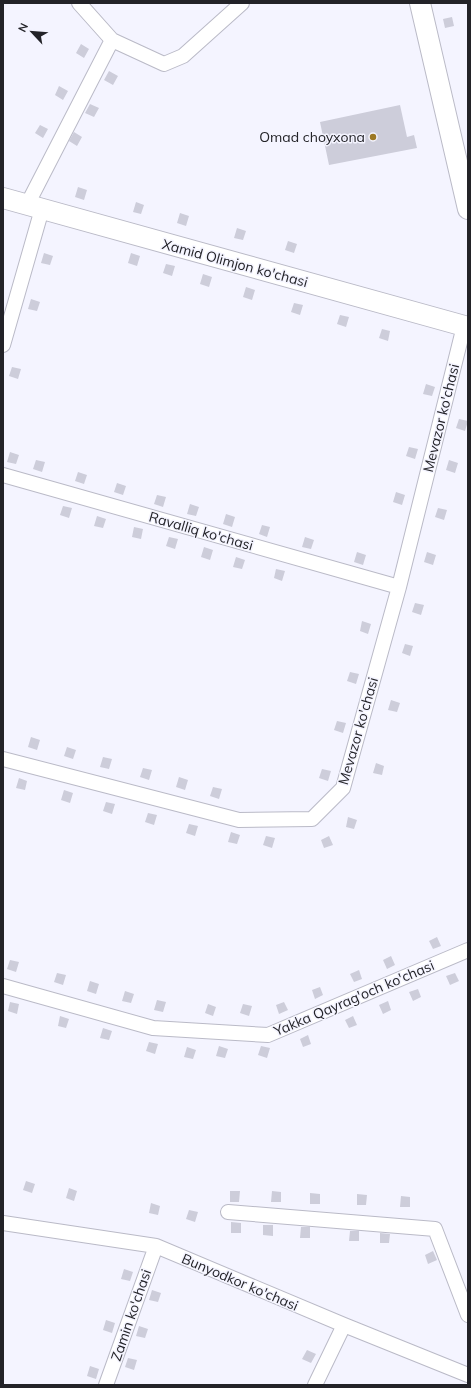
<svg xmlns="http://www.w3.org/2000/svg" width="471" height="1388" font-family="Mulish,sans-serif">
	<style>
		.building { fill: #cdcdda }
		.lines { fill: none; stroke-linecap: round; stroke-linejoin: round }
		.minor-casing { stroke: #babac7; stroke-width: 16 }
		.secondary-casing { stroke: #babac7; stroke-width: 22 }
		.minor { stroke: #fff; stroke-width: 14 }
		.secondary { stroke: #fff; stroke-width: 20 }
		.poi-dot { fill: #9c7824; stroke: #f4f4ff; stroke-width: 1.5 }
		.labels { text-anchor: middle; stroke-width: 3; stroke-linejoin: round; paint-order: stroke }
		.poi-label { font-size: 14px; fill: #232328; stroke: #f4f4ff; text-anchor: end }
		.street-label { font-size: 14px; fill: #232328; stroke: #f4f4ff }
	</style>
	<rect width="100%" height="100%" fill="#f4f4ff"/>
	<!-- building -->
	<path class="building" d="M452,17L454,26L445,28L443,19Z
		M81,44L89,49L84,58L76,53Z
		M109,71L118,76L113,85L104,80Z
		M59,86L68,91L63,100L55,95Z
		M90,104L99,108L94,117L85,113Z
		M400,105L407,137L414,135L417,148L329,165L320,122Z
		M40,125L48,129L43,138L35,133Z
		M74,132L82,137L77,146L69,141Z
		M78,187L87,190L84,200L75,197Z
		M136,202L144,205L141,214L133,212Z
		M180,213L189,216L186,226L177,223Z
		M237,228L246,231L243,240L234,238Z
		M288,241L297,244L294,253L285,250Z
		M44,253L53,256L50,265L41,263Z
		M131,253L140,256L137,266L128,263Z
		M166,264L175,266L172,276L163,273Z
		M203,274L212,277L209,287L200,284Z
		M246,287L255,290L252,300L243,297Z
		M31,299L40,302L37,311L28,309Z
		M294,303L303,305L300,315L291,312Z
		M340,315L349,317L346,327L337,324Z
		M382,329L390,331L388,341L379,338Z
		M12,367L21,369L18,379L9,376Z
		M426,384L435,387L432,396L423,394Z
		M459,419L468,421L465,431L456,428Z
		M409,447L418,449L415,459L406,456Z
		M10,452L19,455L16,464L7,462Z
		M36,460L45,462L42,472L33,469Z
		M449,460L458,463L455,473L446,470Z
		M78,472L87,475L84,484L75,481Z
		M117,483L126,486L123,495L114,492Z
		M396,492L405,495L402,505L393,502Z
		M157,495L166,497L163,507L154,504Z
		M190,504L199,507L196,516L187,514Z
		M63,506L72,508L69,518L60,515Z
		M438,508L447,510L444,520L435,517Z
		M226,514L235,517L232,527L223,524Z
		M97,516L106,519L103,528L94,526Z
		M262,525L270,527L267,537L259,534Z
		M134,527L143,529L141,539L132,537Z
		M169,537L178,539L175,549L166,546Z
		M305,537L314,540L311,549L302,547Z
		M204,547L213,550L210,560L201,557Z
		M357,552L366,555L363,565L354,562Z
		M427,552L436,555L433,565L424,562Z
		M236,557L245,560L242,569L233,567Z
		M276,569L285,571L282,581L274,578Z
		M415,603L424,605L421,615L412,612Z
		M362,621L371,624L368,634L360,631Z
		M405,644L413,646L410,656L402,653Z
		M350,672L359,674L356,684L347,681Z
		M391,700L400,703L397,712L388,710Z
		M337,721L346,723L343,733L334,730Z
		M31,737L40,740L37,750L28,747Z
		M67,747L76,750L73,759L64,756Z
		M103,757L112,759L109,769L100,767Z
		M376,763L384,766L382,775L373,773Z
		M143,768L152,770L149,780L140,777Z
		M322,769L331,771L328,781L319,778Z
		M179,777L188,780L185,790L176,787Z
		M19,778L27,781L25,790L16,788Z
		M213,787L222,789L219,799L210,796Z
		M64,790L73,793L70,803L61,800Z
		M106,802L115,804L112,814L103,811Z
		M148,813L157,815L154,825L145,822Z
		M348,817L357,820L354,829L346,827Z
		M189,824L198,826L195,836L186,833Z
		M231,832L240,835L237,844L228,842Z
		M266,836L275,838L272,848L263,845Z
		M329,836L333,845L324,848L321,840Z
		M437,937L441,946L433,949L429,941Z
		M391,956L395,965L387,969L383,960Z
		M10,960L19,962L16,972L7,969Z
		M359,970L362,979L354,982L350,974Z
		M57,973L66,975L63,985L54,982Z
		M455,973L459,981L450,985L446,976Z
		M90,981L99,984L96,994L87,991Z
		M320,987L323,995L315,999L312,990Z
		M418,989L421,997L413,1001L409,992Z
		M125,991L134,994L131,1003L122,1001Z
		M157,1000L166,1002L163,1012L154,1010Z
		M388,1001L391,1010L383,1014L379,1005Z
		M10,1002L19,1004L17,1014L8,1011Z
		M284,1002L288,1010L279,1014L276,1005Z
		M208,1004L216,1007L213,1016L205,1013Z
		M243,1004L252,1006L249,1016L240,1013Z
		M60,1016L69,1019L66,1028L58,1026Z
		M353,1016L357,1025L349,1028L345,1020Z
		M103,1028L112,1031L109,1040L100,1038Z
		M308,1035L311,1044L303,1047L300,1039Z
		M149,1042L158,1044L155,1054L146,1051Z
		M219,1046L228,1049L225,1058L216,1056Z
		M261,1046L270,1048L267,1058L258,1055Z
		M187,1047L196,1050L193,1059L184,1057Z
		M26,1181L35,1184L32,1193L23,1190Z
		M69,1188L77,1191L74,1201L66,1198Z
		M230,1191H240L239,1202H230Z
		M272,1191L281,1192V1202H271Z
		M310,1193L320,1194V1204H310Z
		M357,1194L367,1195L366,1205H357Z
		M401,1196L410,1197V1207H400Z
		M151,1203L160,1206L158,1215L149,1213Z
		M189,1210L198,1212L195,1222L186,1219Z
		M231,1222L241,1223V1233H231Z
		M263,1225H273V1236L263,1235Z
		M301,1227H310V1238H300Z
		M350,1231H359V1241H349Z
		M380,1233L390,1234L389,1243H380Z
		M433,1251L437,1260L428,1264L425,1255Z
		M124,1269L133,1272L130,1281L121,1279Z
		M152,1290L161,1293L158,1302L149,1300Z
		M106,1320L115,1323L112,1333L103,1330Z
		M139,1326L148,1329L145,1338L136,1336Z
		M307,1350L316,1354L311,1363L302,1359Z
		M128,1358L137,1360L134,1370L125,1367Z
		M90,1366L99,1369L96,1379L87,1376Z"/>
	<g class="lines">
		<!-- minor casing -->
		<g class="minor-casing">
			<path id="minor" d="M79,3L112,40L164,64L183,56L242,3
				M27,205L112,40
				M3,345L42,209
				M3,475L399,587
				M3,759L239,820L312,819L343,788L399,587L464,326
				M3,986L153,1028L268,1035L468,950
				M228,1212L435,1229L468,1315
				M3,1223L156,1246L344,1325L468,1375
				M106,1385L156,1246
				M315,1385L344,1325"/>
		</g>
		<!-- secondary casing -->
		<g class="secondary-casing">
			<path id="secondary" d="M420,3L468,209
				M3,198L468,327"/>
		</g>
		<!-- minor -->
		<use href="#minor" class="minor"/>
		<!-- secondary -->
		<use href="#secondary" class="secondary"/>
	</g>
	<!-- markers -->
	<circle class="poi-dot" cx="373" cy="137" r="4"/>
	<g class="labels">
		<!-- poi labels -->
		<g class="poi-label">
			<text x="365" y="142">Omad choyxona</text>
		</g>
		<!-- street labels -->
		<g class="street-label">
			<text transform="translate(235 263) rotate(15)" y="5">Xamid Olimjon ko'chasi</text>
			<text transform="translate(441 418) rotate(-76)" y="5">Mevazor ko'chasi</text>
			<text transform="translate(201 531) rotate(16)" y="5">Ravalliq ko'chasi</text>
			<text transform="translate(358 731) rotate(-74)" y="5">Mevazor ko'chasi</text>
			<text transform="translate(354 998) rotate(-23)" y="5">Yakka Qayrag'och ko'chasi</text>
			<text transform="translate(240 1282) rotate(23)" y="5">Bunyodkor ko'chasi</text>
			<text transform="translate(131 1315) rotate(-71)" y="5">Zamin ko'chasi</text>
		</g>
	</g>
	<!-- border -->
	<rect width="471" height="1388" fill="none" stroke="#232328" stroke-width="8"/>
	<!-- north arrow -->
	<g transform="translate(32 32) rotate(296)" stroke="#f4f4ff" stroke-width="3" paint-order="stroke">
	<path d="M0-3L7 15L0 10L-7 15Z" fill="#232328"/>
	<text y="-6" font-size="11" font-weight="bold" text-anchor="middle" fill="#232328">N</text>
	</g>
</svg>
